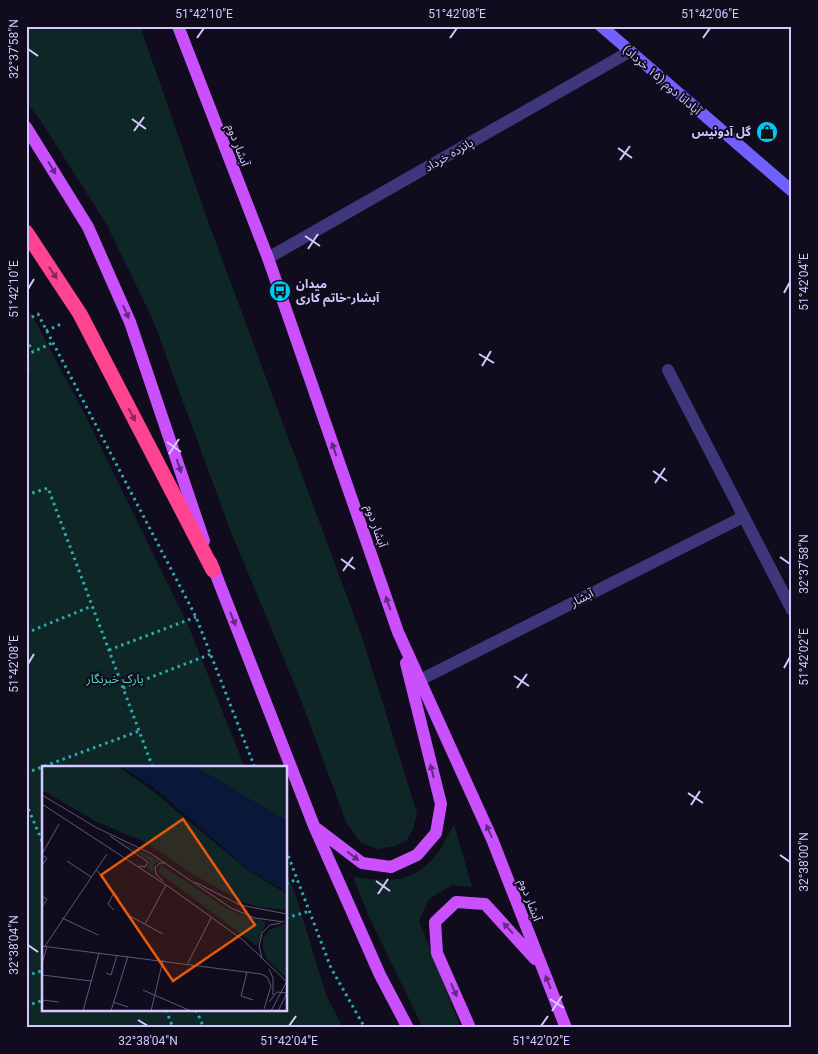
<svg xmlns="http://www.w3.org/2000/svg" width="818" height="1054" font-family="Roboto,'Noto Sans Arabic',sans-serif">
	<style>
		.green { fill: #0f2627 }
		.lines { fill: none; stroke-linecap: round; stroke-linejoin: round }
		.path { stroke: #2dabae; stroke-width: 3; stroke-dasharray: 2.5 4; stroke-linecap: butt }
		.street { stroke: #3f377c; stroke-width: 12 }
		.secondary { stroke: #7060fe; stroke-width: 12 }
		.primary { stroke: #ca50fe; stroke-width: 12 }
		.highway { stroke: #fe448f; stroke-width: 15 }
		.oneway { fill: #642b82 }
		.oneway2 { fill: #872856 }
		.ticks { fill: none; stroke: #d3c8ff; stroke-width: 2 }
		.labels { text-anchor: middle; stroke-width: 4; stroke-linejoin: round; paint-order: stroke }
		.street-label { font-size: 12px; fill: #d3c8ff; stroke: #100c1d }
		.poi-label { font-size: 12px; font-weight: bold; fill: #d3c8ff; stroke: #100c1d; text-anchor: end }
		.park-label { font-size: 12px; fill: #56ddc6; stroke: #100c1d }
		.inset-road { fill: none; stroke: #5e5777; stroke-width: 1 }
		.view { fill: #e8590c; fill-opacity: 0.15; stroke: #e8590c; stroke-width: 2.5 }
		.inset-edge { fill: none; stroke: #d3c8ff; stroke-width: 2.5 }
		.neatline { fill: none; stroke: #d3c8ff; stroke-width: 2 }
		.ticks-label { font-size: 12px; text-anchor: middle; fill: #d3c8ff }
	</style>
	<rect width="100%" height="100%" fill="#100c1d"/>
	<!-- green -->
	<path class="green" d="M26,26H140L209,224L362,637L417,813L413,830L406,841L395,846L377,849L360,842L346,822L301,700L231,532L153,320L107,225L39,118L26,102Z
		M26,304L84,413L188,625L245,768H44V1010H286V872L295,893L326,995L343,1028H26Z
		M454,824L472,887L452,885L429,899L419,921L461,1028H423L369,917L353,877C387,881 412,885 436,855C443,847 448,834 454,824Z"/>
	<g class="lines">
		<!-- path -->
		<path class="path" d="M26,320L38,314L196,617L255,768
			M46,331L61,324
			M26,339L33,352L52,343
			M26,354L28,365L26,398
			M26,495L48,488L153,768
			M26,633L92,606
			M109,650L196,617
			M123,688L211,654
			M26,773L139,731
			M26,803L44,846
			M286,850L331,968L365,1028
			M286,884L297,879
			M286,918L310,911
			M26,976L44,970
			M26,1006L44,1000
			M166,1010L173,1028
			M196,1010L204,1028"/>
		<!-- street -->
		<path class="street" d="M268,258L629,52
			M668,370L792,610
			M420,680L743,517"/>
		<!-- secondary -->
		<path class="secondary" d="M601,26L792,191"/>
		<!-- primary -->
		<path class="primary" d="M178,26L268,258L398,632L492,839L566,1028
			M26,127L88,227L130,322L204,541
			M211,562L314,826L380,975L408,1028
			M316,828L362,863L391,867L417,855L436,833L441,804L406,663
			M470,1028L437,953L435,922L456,902L485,904L535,959"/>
		<!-- highway -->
		<path class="highway" d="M26,232L80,314L213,570"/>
	</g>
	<!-- one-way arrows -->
	<defs><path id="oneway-solid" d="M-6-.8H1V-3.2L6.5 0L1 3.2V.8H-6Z" transform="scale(1.25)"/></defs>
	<g class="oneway">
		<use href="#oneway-solid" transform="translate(52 168) rotate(59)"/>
		<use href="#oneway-solid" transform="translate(126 312) rotate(66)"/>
		<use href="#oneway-solid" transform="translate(334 449) rotate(-109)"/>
		<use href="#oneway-solid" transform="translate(179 466) rotate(71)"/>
		<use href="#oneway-solid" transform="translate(388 603) rotate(-109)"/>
		<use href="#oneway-solid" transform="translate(233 619) rotate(68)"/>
		<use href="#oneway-solid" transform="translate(432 771) rotate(-104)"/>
		<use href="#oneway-solid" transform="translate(489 831) rotate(-114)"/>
		<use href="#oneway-solid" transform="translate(353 856) rotate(38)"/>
		<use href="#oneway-solid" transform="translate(508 928) rotate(-132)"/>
		<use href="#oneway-solid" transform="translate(548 982) rotate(-112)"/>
		<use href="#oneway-solid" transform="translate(454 990) rotate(66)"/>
	</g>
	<g class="oneway2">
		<use href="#oneway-solid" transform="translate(53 273) rotate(57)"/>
		<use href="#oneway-solid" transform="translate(132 415) rotate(62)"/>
	</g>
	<!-- ticks -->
	<path class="ticks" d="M197,38L204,28M450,38L457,28M703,38L710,28M28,49L38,56M132,119L146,129M134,131L144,117M618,148L632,158M620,160L630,146M305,236L320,246M308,249L318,234M28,289L34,279M784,293L790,282M479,354L494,363M482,366L491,351M167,442L181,452M169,454L179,439M653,471L667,481M655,483L665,468M780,557L790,564M341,559L355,569M343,571L353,557M28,664L34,654M784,668L790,657M514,676L529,686M517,688L527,674M688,793L703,803M691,805L700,791M780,855L790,862M376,881L390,891M378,894L388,879M28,945L38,952M550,999L564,1008M552,1011L562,996M138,1020L148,1026M289,1026L296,1016M541,1026L548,1016"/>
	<!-- icons -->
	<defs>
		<g id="shop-disc" transform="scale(1.125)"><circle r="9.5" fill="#01c7f2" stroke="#100c1d"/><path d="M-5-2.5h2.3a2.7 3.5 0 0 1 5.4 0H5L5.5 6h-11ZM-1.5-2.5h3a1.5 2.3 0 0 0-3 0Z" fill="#111"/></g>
		<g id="bus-disc" transform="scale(1.125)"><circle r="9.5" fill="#01c7f2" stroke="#100c1d"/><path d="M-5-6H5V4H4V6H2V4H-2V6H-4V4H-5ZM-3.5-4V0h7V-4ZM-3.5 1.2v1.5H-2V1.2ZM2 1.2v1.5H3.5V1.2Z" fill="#111"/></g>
	</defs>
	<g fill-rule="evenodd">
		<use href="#shop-disc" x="767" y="132"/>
		<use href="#bus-disc" x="280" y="291"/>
	</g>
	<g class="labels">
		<!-- street labels -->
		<g class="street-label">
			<text transform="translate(662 80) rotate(41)" y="4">آپادانا دوم (۱۵ خرداد)</text>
			<text transform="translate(238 145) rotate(69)" y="4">آبشار دوم</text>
			<text transform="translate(449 155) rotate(-30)" y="4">پانزده خرداد</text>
			<text transform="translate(376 526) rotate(71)" y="4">آبشار دوم</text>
			<text transform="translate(582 598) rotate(-27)" y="4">آبشار</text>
			<text transform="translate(530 900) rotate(69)" y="4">آبشار دوم</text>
		</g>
		<!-- poi labels -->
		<g class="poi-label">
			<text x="751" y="136">گل آدونیس</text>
			<text x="296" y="288" text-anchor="start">میدان<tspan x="296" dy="14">آبشار-خاتم کاری</tspan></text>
		</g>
		<!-- park labels -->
		<g class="park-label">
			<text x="115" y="683">پارک خبرنگار</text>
		</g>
	</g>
	<!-- overview -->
	<g transform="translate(42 766)">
		<rect width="245" height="245" fill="#100c1d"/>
		<path d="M0,0H75L107,22L207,105L245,128V144L216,141L199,135L152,109L105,77L55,56L0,24ZM153,0H245V55L196,28ZM76,74L118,95L112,98L111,107L105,102L108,95ZM119,99L187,144L224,156L215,180L116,106ZM245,157V207L243,211L225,193L221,183V172L227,164Z" fill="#0f2627"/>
		<path d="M78,0H153L245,55V126L207,104L116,25Z" fill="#091739"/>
		<path class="inset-road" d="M0,29L55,62L108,87L189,142L213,152L242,156M0,38L130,123L201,174L220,192M68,70L106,96L103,101L97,100M0,88L17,58M0,89L5,92L0,100M25,95L49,111M54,103L77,133M121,115L114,108L113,101L118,97H124M153,116L198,139L245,148M0,130L5,133L0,141M72,144L66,138L72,127M86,149L121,168M20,152L56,169M239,157L228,159L220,167L217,180L220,192L245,216M103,158L124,119M0,180L219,208L225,211L229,220L222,243M3,180L65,88M146,197L169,152M0,198L5,180M227,203L231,212V229M205,206L199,230L211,234M64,207L69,209L75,189M0,209L49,215M101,224L149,245M0,234L17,236M71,236L86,241M227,236L235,226L245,227M41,245L57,187M69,245L86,190M109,245L121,194M229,245L245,215M236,245L245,227"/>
		<path class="view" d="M141,53L213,159L131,215L59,109Z"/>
		<rect width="245" height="245" class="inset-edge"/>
	</g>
	<!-- border -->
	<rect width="818" height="1054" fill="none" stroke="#100c1d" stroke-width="55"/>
	<rect x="28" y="28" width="762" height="998" class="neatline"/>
	<g class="ticks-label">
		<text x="204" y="18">51°42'10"E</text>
		<text x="457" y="18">51°42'08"E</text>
		<text x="710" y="18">51°42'06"E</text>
		<text transform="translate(14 49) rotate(-90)" y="4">32°37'58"N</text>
		<text transform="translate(804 282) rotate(-90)" y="4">51°42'04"E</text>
		<text transform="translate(14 289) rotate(-90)" y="4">51°42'10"E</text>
		<text transform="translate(804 564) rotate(-90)" y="4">32°37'58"N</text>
		<text transform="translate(804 657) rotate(-90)" y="4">51°42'02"E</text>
		<text transform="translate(14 664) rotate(-90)" y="4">51°42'08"E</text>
		<text transform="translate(804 862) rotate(-90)" y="4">32°38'00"N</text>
		<text transform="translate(14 945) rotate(-90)" y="4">32°38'04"N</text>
		<text x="148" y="1045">32°38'04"N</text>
		<text x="289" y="1045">51°42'04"E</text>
		<text x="541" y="1045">51°42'02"E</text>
	</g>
</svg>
